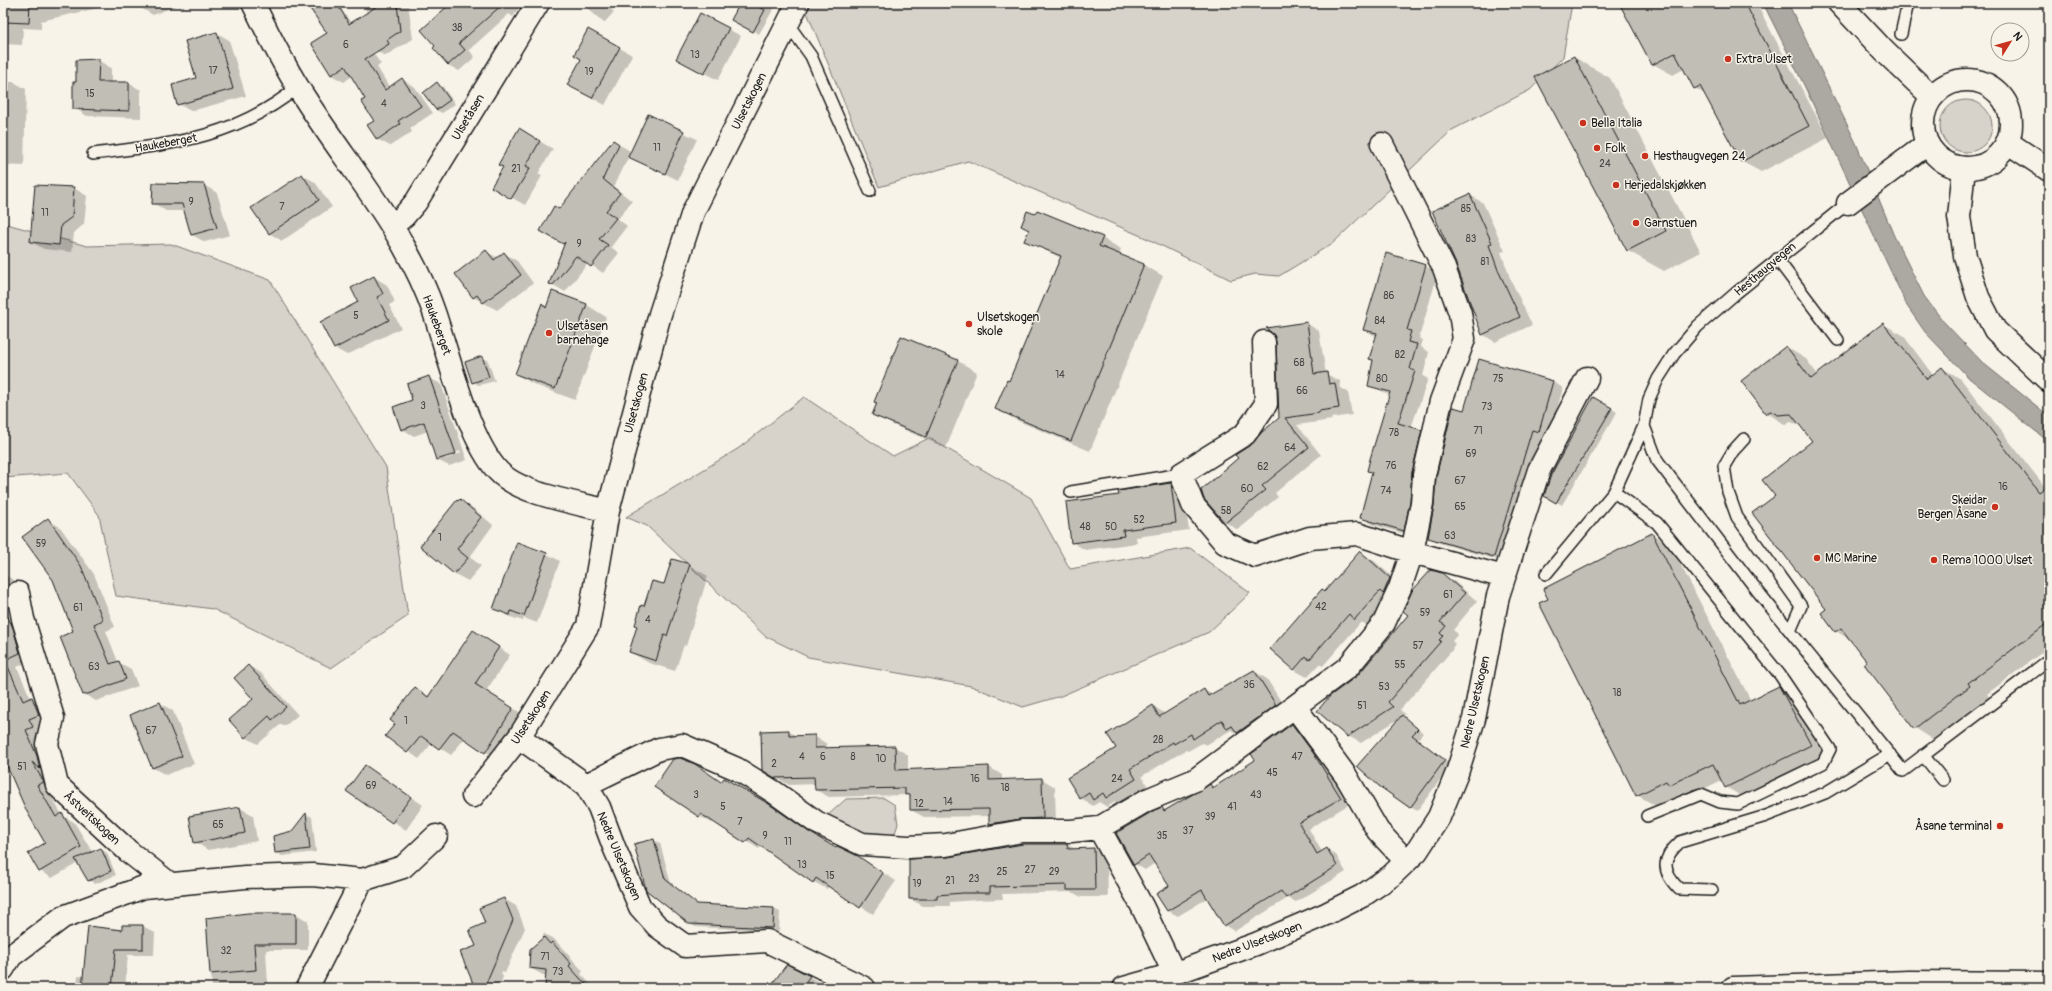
<svg xmlns="http://www.w3.org/2000/svg" width="2052" height="991" font-family="Pangolin,sans-serif">
	<style>
		.green { fill: #d7d3cb; stroke: #7a7874 }
		.water { fill: #aca9a2; stroke: #72716c }
		.shadow { fill: #0003; fill-rule: evenodd }
		.building { fill: #c0beb5; stroke: #1c1c1c }
		.lines { fill: none; stroke-linecap: round; stroke-linejoin: round }
		.service-casing { stroke: #1c1c1c; stroke-width: 14 }
		.minor-casing { stroke: #1c1c1c; stroke-width: 25 }
		.secondary-casing { stroke: #1c1c1c; stroke-width: 25 }
		.motorway-casing { stroke: #1c1c1c; stroke-width: 25 }
		.service { stroke: #f7f3e8; stroke-width: 11 }
		.minor { stroke: #f7f3e8; stroke-width: 22 }
		.secondary { stroke: #f7f3e8; stroke-width: 22 }
		.motorway { stroke: #f7f3e8; stroke-width: 22 }
		.poi-dot { fill: #c8321e; stroke: #f7f3e8; stroke-width: 1.5 }
		.labels { text-anchor: middle; stroke-width: 3; stroke-linejoin: round; paint-order: stroke }
		.number-label { font-size: 10px; fill: #454442 }
		.poi-label { font-size: 12px; fill: #1c1c1c; stroke: #f7f3e8; text-anchor: start }
		.street-label { font-size: 12px; fill: #1c1c1c; stroke: #f7f3e8 }
	</style>
	<rect width="100%" height="100%" fill="#f7f3e8"/>
	<filter id="ink" filterUnits="userSpaceOnUse"><feTurbulence type="fractalNoise" baseFrequency=".025" numOctaves="2"/><feDisplacementMap in="SourceGraphic" scale="8" xChannelSelector="R" yChannelSelector="G"/><feConvolveMatrix kernelMatrix="1 2 1 2 8 2 1 2 1" color-interpolation-filters="sRGB"/></filter>
	<g filter="url(#ink)">
		<!-- green -->
		<path class="green" d="M809,3H1572L1563,57L1530,90L1452,130L1333,243L1279,276L1255,274L1231,280L1148,239L968,161L879,187L806,10Z
			M1940 126a26 26 0 1 1 52 0a26 26 0 1 1-52 0Z
			M3,223L87,246L171,244L270,280L386,467L408,616L331,668L213,609L116,596L99,515L68,473L3,478Z
			M804,397L893,456L929,438L1031,498L1070,569L1190,548L1250,593L1209,632L1061,696L1023,707L971,686L808,657L765,636L647,526L626,517L739,448Z
			M884,798L895,805L898,824L894,836H855L827,816L846,799Z"/>
		<!-- water -->
		<path class="water" d="M1763,3H1788L1856,143L1894,236L1924,296L1943,321L1983,363L2049,416V442L1969,378L1925,332L1907,306L1804,85Z"/>
		<!-- shadow -->
		<path class="shadow" d="M3,3H120L41,21V29L23,28L22,45L3,44Z
			M139,3H183L153,15L141,8Z
			M307,3H335L338,5L381,64L377,67L390,88L402,80L415,87L433,113L410,128L412,132L390,146L377,139L375,121L366,99L352,76L344,82L331,75L329,33Z
			M365,3H408L413,39L385,56L372,49Z
			M464,3H522L513,17L509,14L469,50L475,57L459,71L448,65L437,46Z
			M585,3H605L614,12L604,23L584,5Z
			M741,3H777L759,34L732,19Z
			M1620,3H1756L1828,138L1761,172L1741,161L1706,95L1695,88L1684,69L1673,75L1653,64Z
			M728,29L741,36L718,80L690,66Z
			M588,30L632,55L605,105L581,92L582,59Z
			M217,33L229,40L246,96L191,111L178,104L197,79Z
			M1574,57L1610,78L1701,252L1664,271L1628,251L1536,77Z
			M98,60L111,68V83H128L141,90V118L87,116L74,108L77,83Z
			M3,82H14L26,89L24,166L3,165Z
			M437,84L443,87L455,104L442,113L436,110Z
			M648,116L697,139L678,180L629,156L614,187L632,201L618,219L627,226L611,247L619,253L603,273L588,263L565,292L550,283L565,244L542,231L613,141L632,152Z
			M520,130L553,149L538,174L542,176L525,205L493,187L504,167Z
			M302,175L315,182L332,207L282,241L269,233Z
			M204,185L217,193L230,235L205,242L192,235L185,211H166L153,203Z
			M74,188L87,196L84,224L74,233L72,252L44,249L31,242Z
			M1470,195L1483,203L1505,251L1501,252L1510,278L1532,325L1495,342L1482,334Z
			M1030,230L1102,238L1121,249L1119,255L1144,265L1163,276L1090,451L1016,420L997,409L1009,383L1061,258L1025,240Z
			M487,252L498,258L504,253L517,261L533,283L497,310L473,297Z
			M1425,266L1438,273L1419,338L1423,340L1421,347L1429,352L1423,376L1428,379L1411,428L1421,431L1434,438L1416,537L1374,525L1361,517L1373,473L1368,470L1390,395L1369,385L1377,337L1364,329Z
			M374,277L387,285L395,302L389,305L401,328L347,355L334,348Z
			M552,292L587,305L606,317L575,400L535,385L516,374L542,304L547,307Z
			M1306,323L1319,331L1326,374L1340,381L1341,388L1348,392L1352,415L1331,418L1332,420L1297,425L1321,455L1275,493L1278,497L1238,530L1225,522L1253,445L1280,419Z
			M1883,324L1903,335L1933,375L1942,368L1961,379L2049,492V647L1987,694L1989,697L1934,740L1915,728L1852,641L1836,631L1776,496L1813,441L1801,425L1790,422L1786,425L1767,413L1786,347L1806,359L1818,375Z
			M902,337L958,361L977,372L946,448L893,425L873,414Z
			M482,357L488,361L495,381L479,385L473,382Z
			M1480,361L1553,382L1563,388L1549,438L1542,436L1505,562L1439,543L1429,537Z
			M429,378L441,384L467,460L449,466L437,460L428,431L414,436L402,429L414,401ZM460,451L461,453L445,459V457Z
			M1594,398L1617,412L1562,505L1545,495Z
			M1170,484L1183,491L1189,530L1136,537L1137,543L1085,550L1072,542L1120,496Z
			M460,501L473,508L493,525L470,557L481,566L468,581L455,574L421,546Z
			M48,520L60,527L94,574L115,627L106,631L118,662L131,669L138,686L96,701L84,694L75,632Z
			M1652,534L1671,546L1751,701L1779,687L1798,698L1829,756L1746,799L1726,787L1722,780L1689,796L1683,793L1656,806L1637,795L1549,599Z
			M518,543L547,554L560,561L537,623L524,618L523,621L507,616L494,608Z
			M1360,552L1373,560L1403,586L1368,626L1361,622L1323,666L1319,664L1307,677L1294,670L1326,592Z
			M689,565L708,576L686,646L684,645L675,671L649,663L630,652L644,607L665,586Z
			M3,574L14,580L20,594L18,597L3,604Z
			M1441,574L1455,582L1477,601L1453,630L1458,634L1452,641L1455,644L1452,648L1453,649L1400,710L1405,714L1403,716L1423,733L1417,740L1451,765L1417,811L1380,785L1400,718L1361,743L1348,736L1358,676Z
			M3,610L14,636L27,643L32,660L17,667L31,699L44,706L55,790L49,792L62,815L74,822L93,853L101,849L107,853L116,875L95,884L89,880L78,863L52,878L40,871L46,843L3,755Z
			M485,638L510,655L486,691L524,715L497,759L465,738L451,755L432,743L419,759L387,736L396,724L416,688L430,697Z
			M248,666L261,673L298,715L285,726L281,724L258,744L245,737L254,699Z
			M1254,671L1267,679L1288,713L1240,736L1231,730L1206,745L1202,743L1188,751L1186,750L1142,776L1148,787L1119,804L1115,802L1107,807L1099,802L1093,806L1081,798L1117,748L1153,706L1166,714L1204,690L1213,695Z
			M160,703L173,711L194,764L166,775L153,768Z
			M1292,725L1302,731L1324,760L1351,803L1309,829L1322,852L1327,849L1336,855L1346,872L1296,902L1288,898L1235,931L1225,925L1208,898L1178,916L1168,911L1170,886L1155,863L1145,870L1135,864L1162,808L1166,811L1210,785L1215,788L1257,760Z
			M788,731L799,737L814,736L827,744V749L895,747L908,755V770L989,767L1002,775V781L1042,779L1055,787L1056,825L1003,831L990,824V816L924,817L911,810V797L907,795L829,797L816,790V784L789,785L775,777Z
			M365,766L423,805L406,830L348,790Z
			M708,773L722,783L725,779L782,812L821,840L836,849L858,857L896,881L873,914L829,886L827,889L814,882L762,845L759,849L714,821L712,823L699,816Z
			M240,808L253,815L257,841L208,850L195,842Z
			M306,814L312,817L316,852L282,856L276,852Z
			M653,840L660,843L671,884L698,905L774,909L780,912L779,931L696,927L689,924L648,891Z
			M1023,844H1067L1076,850L1094,849L1107,857L1108,897H1081L1072,892L1002,894L1003,899L977,900L950,902V906H923L910,899L947,858Z
			M504,899L516,906L525,928L505,973L501,972L503,977L499,988H468L472,979L477,946L487,924Z
			M248,914H296L308,921V950H266L268,984L243,986V988H212L207,919Z
			M143,926L155,933L154,955H128L125,988H77L78,976L84,977L123,931Z
			M543,933L555,940L583,971L581,974L594,988H553L550,986L548,976L543,975L530,968L544,939Z
			M787,966L810,977L821,983L818,988H770Z
			M749,983L757,988L759,986L763,988H745Z"/>
		<!-- building -->
		<path class="building" d="M3,3H30L29,23L3,22Z
			M306,3H337L349,24L382,3H397L400,31L387,40L389,44L365,59L385,90L402,78L421,106L398,121L400,124L377,140L367,125L374,121L361,101L365,99L345,66L331,75L311,43L327,33Z
			M451,3H504L459,43L465,50L448,65L433,48L435,46L421,30Z
			M740,3H753L765,10L753,32L731,20Z
			M1619,3H1745L1809,126L1741,162L1700,86L1694,89L1675,53L1652,65Z
			M700,13L729,28L704,74L676,59Z
			M588,29L620,47L592,98L567,85L581,59L574,55Z
			M217,32L233,89L177,105L172,85L196,78L185,41Z
			M1574,56L1666,231L1627,251L1535,77Z
			M99,59L98,82H129V111L73,109V82H76V60Z
			M437,82L450,100L436,110L423,93Z
			M648,114L684,131L665,174L628,157Z
			M519,128L540,141L526,166L530,168L511,199L491,187L503,167L498,165Z
			M613,140L619,144L603,179L620,193L606,211L616,218L599,239L608,245L591,267L576,256L553,285L549,284L565,242L563,244L540,231L554,206L559,209Z
			M302,174L319,200L269,234L251,208Z
			M153,183L204,184L217,228L191,235L182,204H152Z
			M35,185L74,187L72,217L61,225L59,245L30,242Z
			M1470,194L1492,243L1489,245L1498,270L1520,317L1482,335L1456,264L1432,211Z
			M1037,210L1103,237L1099,246L1144,264L1071,441L995,409L1007,380L1009,381L1061,256L1024,241L1029,230L1021,226L1027,211L1035,214Z
			M486,250L494,260L504,252L521,275L483,303L477,295L473,298L455,274Z
			M1386,253L1426,265L1407,330L1411,331L1408,342L1417,344L1410,369L1415,371L1398,423L1422,430L1412,472L1410,501L1404,531L1360,518L1372,472L1367,471L1370,459L1390,392L1368,386L1373,360L1369,359L1377,333L1363,330Z
			M374,276L383,294L377,297L389,320L334,349L320,322L358,302L351,288Z
			M552,291L587,304L555,389L515,374L542,303L546,308Z
			M1307,322L1314,374L1327,372L1329,384L1335,383L1339,408L1319,411V413L1285,418L1309,447L1262,486L1266,490L1225,523L1204,499L1201,490L1238,458L1235,455L1252,444L1262,432L1279,418L1276,342L1274,335L1266,328Z
			M1883,323L1927,379L1942,367L2039,492L2049,485V622L1968,683L1970,686L1914,729L1864,664L1867,662L1841,628L1835,632L1821,613L1826,609L1752,513L1775,496L1762,480L1812,441L1791,414L1778,415L1770,411L1766,414L1741,381L1786,346L1811,379Z
			M901,336L958,360L926,437L872,415L877,403L874,402Z
			M482,356L489,377L472,383L465,362Z
			M1479,359L1553,381L1539,432L1532,430L1494,557L1428,538L1434,506L1436,477L1453,407L1464,410Z
			M429,376L456,454L436,460L424,422L401,430L393,407L412,400L407,384Z
			M1593,397L1612,408L1556,503L1544,496L1551,475Z
			M1171,483L1176,523L1123,530L1124,536L1071,543L1066,502L1119,495L1118,491Z
			M460,499L481,517L457,549L468,558L454,574L420,546L457,500L458,501Z
			M48,518L81,566L103,620L94,624L110,664L119,661L126,679L88,694L83,695L60,637L73,631L53,580L22,537Z
			M1652,533L1740,705L1779,686L1811,745L1725,788L1713,764L1669,785L1666,781L1636,796L1539,603L1548,599L1543,589Z
			M517,542L547,553L524,616L511,611L510,615L493,609Z
			M1360,551L1390,578L1383,594L1380,591L1354,620L1349,614L1309,660L1306,656L1294,670L1270,649L1322,589L1325,591Z
			M672,559L690,564L667,636L664,635L656,661L629,652L637,626L635,625L641,605L644,606L652,581L664,584Z
			M1431,570L1442,573L1465,593L1440,622L1446,626L1440,633L1443,636L1439,640L1441,641L1388,702L1393,707L1347,737L1317,711L1330,696L1358,675L1408,615L1403,611L1412,591Z
			M3,606L13,628L20,653L5,660L23,701L32,697L39,715L29,719L33,727L26,730L37,756L40,769L32,762L44,782L37,785L56,817L62,813L81,847L39,872L28,853L45,843L26,810L3,757Z
			M473,630L499,647L475,684L513,708L485,753L453,731L439,749L421,736L407,753L385,736L395,724L390,720L415,687L428,697Z
			M248,665L286,707L272,720L269,716L245,738L229,720L253,699L234,678Z
			M1254,670L1276,705L1237,733L1232,726L1227,729L1222,720L1193,739L1191,734L1174,744L1173,742L1130,769L1136,779L1106,798L1103,793L1093,800L1089,793L1080,799L1067,778L1116,748L1107,734L1153,705L1159,717L1204,689L1208,696Z
			M160,702L182,756L152,768L130,715Z
			M1402,715L1418,729L1412,735L1445,760L1410,808L1379,786L1357,766Z
			M1292,724L1314,754L1341,798L1299,823L1317,854L1327,848L1337,866L1286,898L1281,891L1224,926L1202,890L1167,911L1156,894L1169,886L1149,855L1134,865L1116,833L1153,811L1162,807L1164,811L1210,784L1213,788L1255,760L1251,754Z
			M789,730V736L815,735V748L895,746L896,770L989,766V780L1042,778L1043,818L1020,819L989,824V809L910,810V794L905,795V788L815,790L814,777L775,778L762,770L761,731Z
			M680,758L695,764L721,782L724,778L769,804L809,832L836,848L837,846L858,856L883,873L860,908L816,878L813,883L749,838L745,843L701,814L699,817L654,787L673,759Z
			M365,765L411,797L392,823L346,791Z
			M240,807L245,833L194,843L189,816Z
			M306,813L310,849L275,853L273,836L292,831Z
			M654,839L665,879L697,904L774,908L773,928L689,924L646,890L634,844Z
			M1023,844H1067L1068,849L1094,848L1095,890H1067V885L990,887V893H963L937,895V899H909V859L948,857Z
			M101,848L111,871L88,881L75,859Z
			M504,898L513,920L484,988H475L460,952L476,946L469,930L485,923L479,908Z
			M248,913H296V944H254L256,970L210,974L206,918Z
			M122,925H143V949H116L112,988H82L88,926L122,930Z
			M544,937L550,944L552,942L571,964L569,966L589,988L545,987L546,970L529,968L530,949Z
			M787,964L810,976L801,988H769Z"/>
		<g class="lines">
			<!-- service casing -->
			<g class="service-casing">
				<path id="service" d="M788,24L811,56L870,191
					M1901,34L1908,3
					M93,154C171,144 234,139 298,87
					M1777,259L1838,340
					M1644,426L1657,460L1756,589L1903,771L2049,660
					M1744,439L1733,451L1724,466L1728,492L1737,517L1801,606L1790,631
					M1071,492L1181,474
					M1614,492L1657,523L1780,675L1830,749L1823,763L1738,804L1720,802L1701,794L1647,816
					M1546,574L1614,492L1644,426L1649,399L1658,379L1674,354L1698,326L1736,293L1848,203
					M1923,755L1943,780
					M1712,890L1679,889C1661,871 1662,858 1680,842L1766,816L1825,793L1890,754"/>
			</g>
			<!-- minor casing -->
			<g class="minor-casing">
				<path id="minor" d="M253,3C269,36 286,70 306,100C350,169 407,233 434,312C449,356 468,439 498,471C519,494 578,503 608,511
					M1964,168L1959,217L1965,256L1978,297L1995,330L2049,381
					M1848,203L1927,144
					M392,226L404,216L416,202L538,3
					M1264,342L1266,404L1245,434L1181,474L1193,505L1225,543L1255,556L1310,538L1357,534L1412,552L1504,577
					M18,593L23,619L53,718L47,744L57,785L128,851L170,884
					M1295,707L1346,776L1378,831L1406,861
					M519,737L586,785L599,807L614,847L640,907L657,926L685,946L767,941L864,988
					M586,785L659,749L682,745L737,769L774,792L816,822L862,844L908,847L946,845L1022,831H1071L1099,828L1147,800L1195,780L1348,667L1384,623L1400,588L1412,552L1422,503L1424,475L1441,401L1464,339L1460,313L1444,268L1382,144
					M473,796L519,737L588,626L608,511L660,314L693,212L798,3
					M1099,828L1142,906L1174,973
					M3,969L11,956L63,917L144,887L245,877L313,875L362,880L403,867L436,836
					M307,988L362,880
					M1124,988L1170,975L1256,944L1326,914L1362,896L1391,876L1417,851L1439,817L1457,773L1474,719L1498,596L1539,470L1587,378"/>
			</g>
			<!-- secondary casing -->
			<g class="secondary-casing">
				<path id="secondary" d="M1839,3L1885,52L1931,96
					M1923 124a44 44 0 1 1 88 0a44 44 0 1 1-88 0Z
					M2007,142L2049,170"/>
			</g>
			<!-- motorway casing -->
			<g class="motorway-casing">
				<path id="motorway" d="M1733,988L1909,982L2049,983"/>
			</g>
			<!-- service -->
			<use href="#service" class="service"/>
			<!-- minor -->
			<use href="#minor" class="minor"/>
			<!-- secondary -->
			<use href="#secondary" class="secondary"/>
			<!-- motorway -->
			<use href="#motorway" class="motorway"/>
		</g>
	</g>
	<!-- markers -->
	<g class="poi-dot">
		<circle cx="1728" cy="59" r="4"/>
		<circle cx="1583" cy="123" r="4"/>
		<circle cx="1597" cy="148" r="4"/>
		<circle cx="1645" cy="156" r="4"/>
		<circle cx="1616" cy="185" r="4"/>
		<circle cx="1636" cy="223" r="4"/>
		<circle cx="969" cy="324" r="4"/>
		<circle cx="549" cy="333" r="4"/>
		<circle cx="1995" cy="507" r="4"/>
		<circle cx="1817" cy="558" r="4"/>
		<circle cx="1934" cy="560" r="4"/>
		<circle cx="2000" cy="826" r="4"/>
	</g>
	<g class="labels">
		<!-- number labels -->
		<g class="number-label">
			<text x="457" y="31">38</text>
			<text x="346" y="48">6</text>
			<text x="695" y="58">13</text>
			<text x="213" y="74">17</text>
			<text x="589" y="75">19</text>
			<text x="90" y="97">15</text>
			<text x="384" y="107">4</text>
			<text x="657" y="151">11</text>
			<text x="1605" y="167">24</text>
			<text x="516" y="172">21</text>
			<text x="191" y="205">9</text>
			<text x="282" y="210">7</text>
			<text x="1466" y="212">85</text>
			<text x="45" y="216">11</text>
			<text x="1471" y="242">83</text>
			<text x="579" y="247">9</text>
			<text x="1485" y="265">81</text>
			<text x="1389" y="299">86</text>
			<text x="356" y="319">5</text>
			<text x="1380" y="324">84</text>
			<text x="1400" y="358">82</text>
			<text x="1299" y="366">68</text>
			<text x="1060" y="378">14</text>
			<text x="1382" y="382">80</text>
			<text x="1498" y="382">75</text>
			<text x="1302" y="394">66</text>
			<text x="423" y="409">3</text>
			<text x="1487" y="410">73</text>
			<text x="1478" y="434">71</text>
			<text x="1394" y="436">78</text>
			<text x="1290" y="451">64</text>
			<text x="1471" y="457">69</text>
			<text x="1391" y="469">76</text>
			<text x="1263" y="470">62</text>
			<text x="1460" y="484">67</text>
			<text x="2003" y="490">16</text>
			<text x="1247" y="492">60</text>
			<text x="1386" y="494">74</text>
			<text x="1460" y="510">65</text>
			<text x="1226" y="514">58</text>
			<text x="1139" y="523">52</text>
			<text x="1085" y="530">48</text>
			<text x="1111" y="530">50</text>
			<text x="1450" y="539">63</text>
			<text x="440" y="541">1</text>
			<text x="41" y="547">59</text>
			<text x="1448" y="598">61</text>
			<text x="1321" y="610">42</text>
			<text x="78" y="611">61</text>
			<text x="1425" y="616">59</text>
			<text x="648" y="623">4</text>
			<text x="1418" y="649">57</text>
			<text x="1400" y="668">55</text>
			<text x="94" y="670">63</text>
			<text x="1249" y="688">36</text>
			<text x="1384" y="690">53</text>
			<text x="1617" y="696">18</text>
			<text x="1362" y="709">51</text>
			<text x="406" y="724">1</text>
			<text x="151" y="734">67</text>
			<text x="1158" y="743">28</text>
			<text x="802" y="760">4</text>
			<text x="823" y="760">6</text>
			<text x="853" y="760">8</text>
			<text x="1297" y="760">47</text>
			<text x="881" y="762">10</text>
			<text x="774" y="767">2</text>
			<text x="22" y="770">51</text>
			<text x="1272" y="776">45</text>
			<text x="975" y="782">16</text>
			<text x="1117" y="782">24</text>
			<text x="371" y="789">69</text>
			<text x="1005" y="791">18</text>
			<text x="696" y="798">3</text>
			<text x="1256" y="798">43</text>
			<text x="948" y="805">14</text>
			<text x="919" y="807">12</text>
			<text x="723" y="810">5</text>
			<text x="1232" y="810">41</text>
			<text x="1210" y="820">39</text>
			<text x="740" y="825">7</text>
			<text x="218" y="828">65</text>
			<text x="1188" y="834">37</text>
			<text x="765" y="839">9</text>
			<text x="1162" y="839">35</text>
			<text x="788" y="845">11</text>
			<text x="802" y="868">13</text>
			<text x="1030" y="873">27</text>
			<text x="1002" y="875">25</text>
			<text x="1054" y="875">29</text>
			<text x="830" y="879">15</text>
			<text x="974" y="882">23</text>
			<text x="950" y="884">21</text>
			<text x="917" y="887">19</text>
			<text x="226" y="954">32</text>
			<text x="545" y="960">71</text>
			<text x="558" y="975">73</text>
		</g>
		<!-- poi labels -->
		<g class="poi-label">
			<text x="1736" y="63">Extra Ulset</text>
			<text x="1591" y="127">Bella Italia</text>
			<text x="1605" y="152">Folk</text>
			<text x="1653" y="160">Hesthaugvegen 24</text>
			<text x="1624" y="189">Herjedalskjøkken</text>
			<text x="1644" y="227">Garnstuen</text>
			<text x="977" y="321">Ulsetskogen<tspan x="977" dy="14">skole</tspan></text>
			<text x="557" y="330">Ulsetåsen<tspan x="557" dy="14">barnehage</tspan></text>
			<text x="1987" y="504" text-anchor="end">Skeidar<tspan x="1987" dy="14">Bergen Åsane</tspan></text>
			<text x="1825" y="562">MC Marine</text>
			<text x="1942" y="564">Rema 1000 Ulset</text>
			<text x="1992" y="830" text-anchor="end">Åsane terminal</text>
		</g>
		<!-- street labels -->
		<g class="street-label">
			<text transform="translate(749 101) rotate(-63)" y="4">Ulsetskogen</text>
			<text transform="translate(468 117) rotate(-59)" y="4">Ulsetåsen</text>
			<text transform="translate(166 143) rotate(-10)" y="4">Haukeberget</text>
			<text transform="translate(1765 269) rotate(-40)" y="4">Hesthaugvegen</text>
			<text transform="translate(437 325) rotate(70)" y="4">Haukeberget</text>
			<text transform="translate(636 403) rotate(-75)" y="4">Ulsetskogen</text>
			<text transform="translate(1475 702) rotate(-77)" y="4">Nedre Ulsetskogen</text>
			<text transform="translate(531 717) rotate(-57)" y="4">Ulsetskogen</text>
			<text transform="translate(92 818) rotate(43)" y="4">Åstveitskogen</text>
			<text transform="translate(619 856) rotate(67)" y="4">Nedre Ulsetskogen</text>
			<text transform="translate(1257 942) rotate(-21)" y="4">Nedre Ulsetskogen</text>
		</g>
	</g>
	<!-- margin -->
	<rect width="2052" height="991" fill="none" stroke="#f7f3e8" stroke-width="16"/>
	<rect x="8" y="8" width="2036" height="975" fill="none" stroke="#1c1c1c" stroke-width="1.5" filter="url(#ink)"/>
	<!-- north arrow -->
	<g transform="translate(2010 42) rotate(53)"><circle r="19" fill="#f7f3e8" stroke="#9f9d96"/>
	<path d="M0-3L7 15L0 10L-7 15Z" fill="#c8321e"/>
	<text y="-6" font-size="11" font-weight="bold" text-anchor="middle" fill="#1c1c1c">N</text>
	</g>
</svg>
